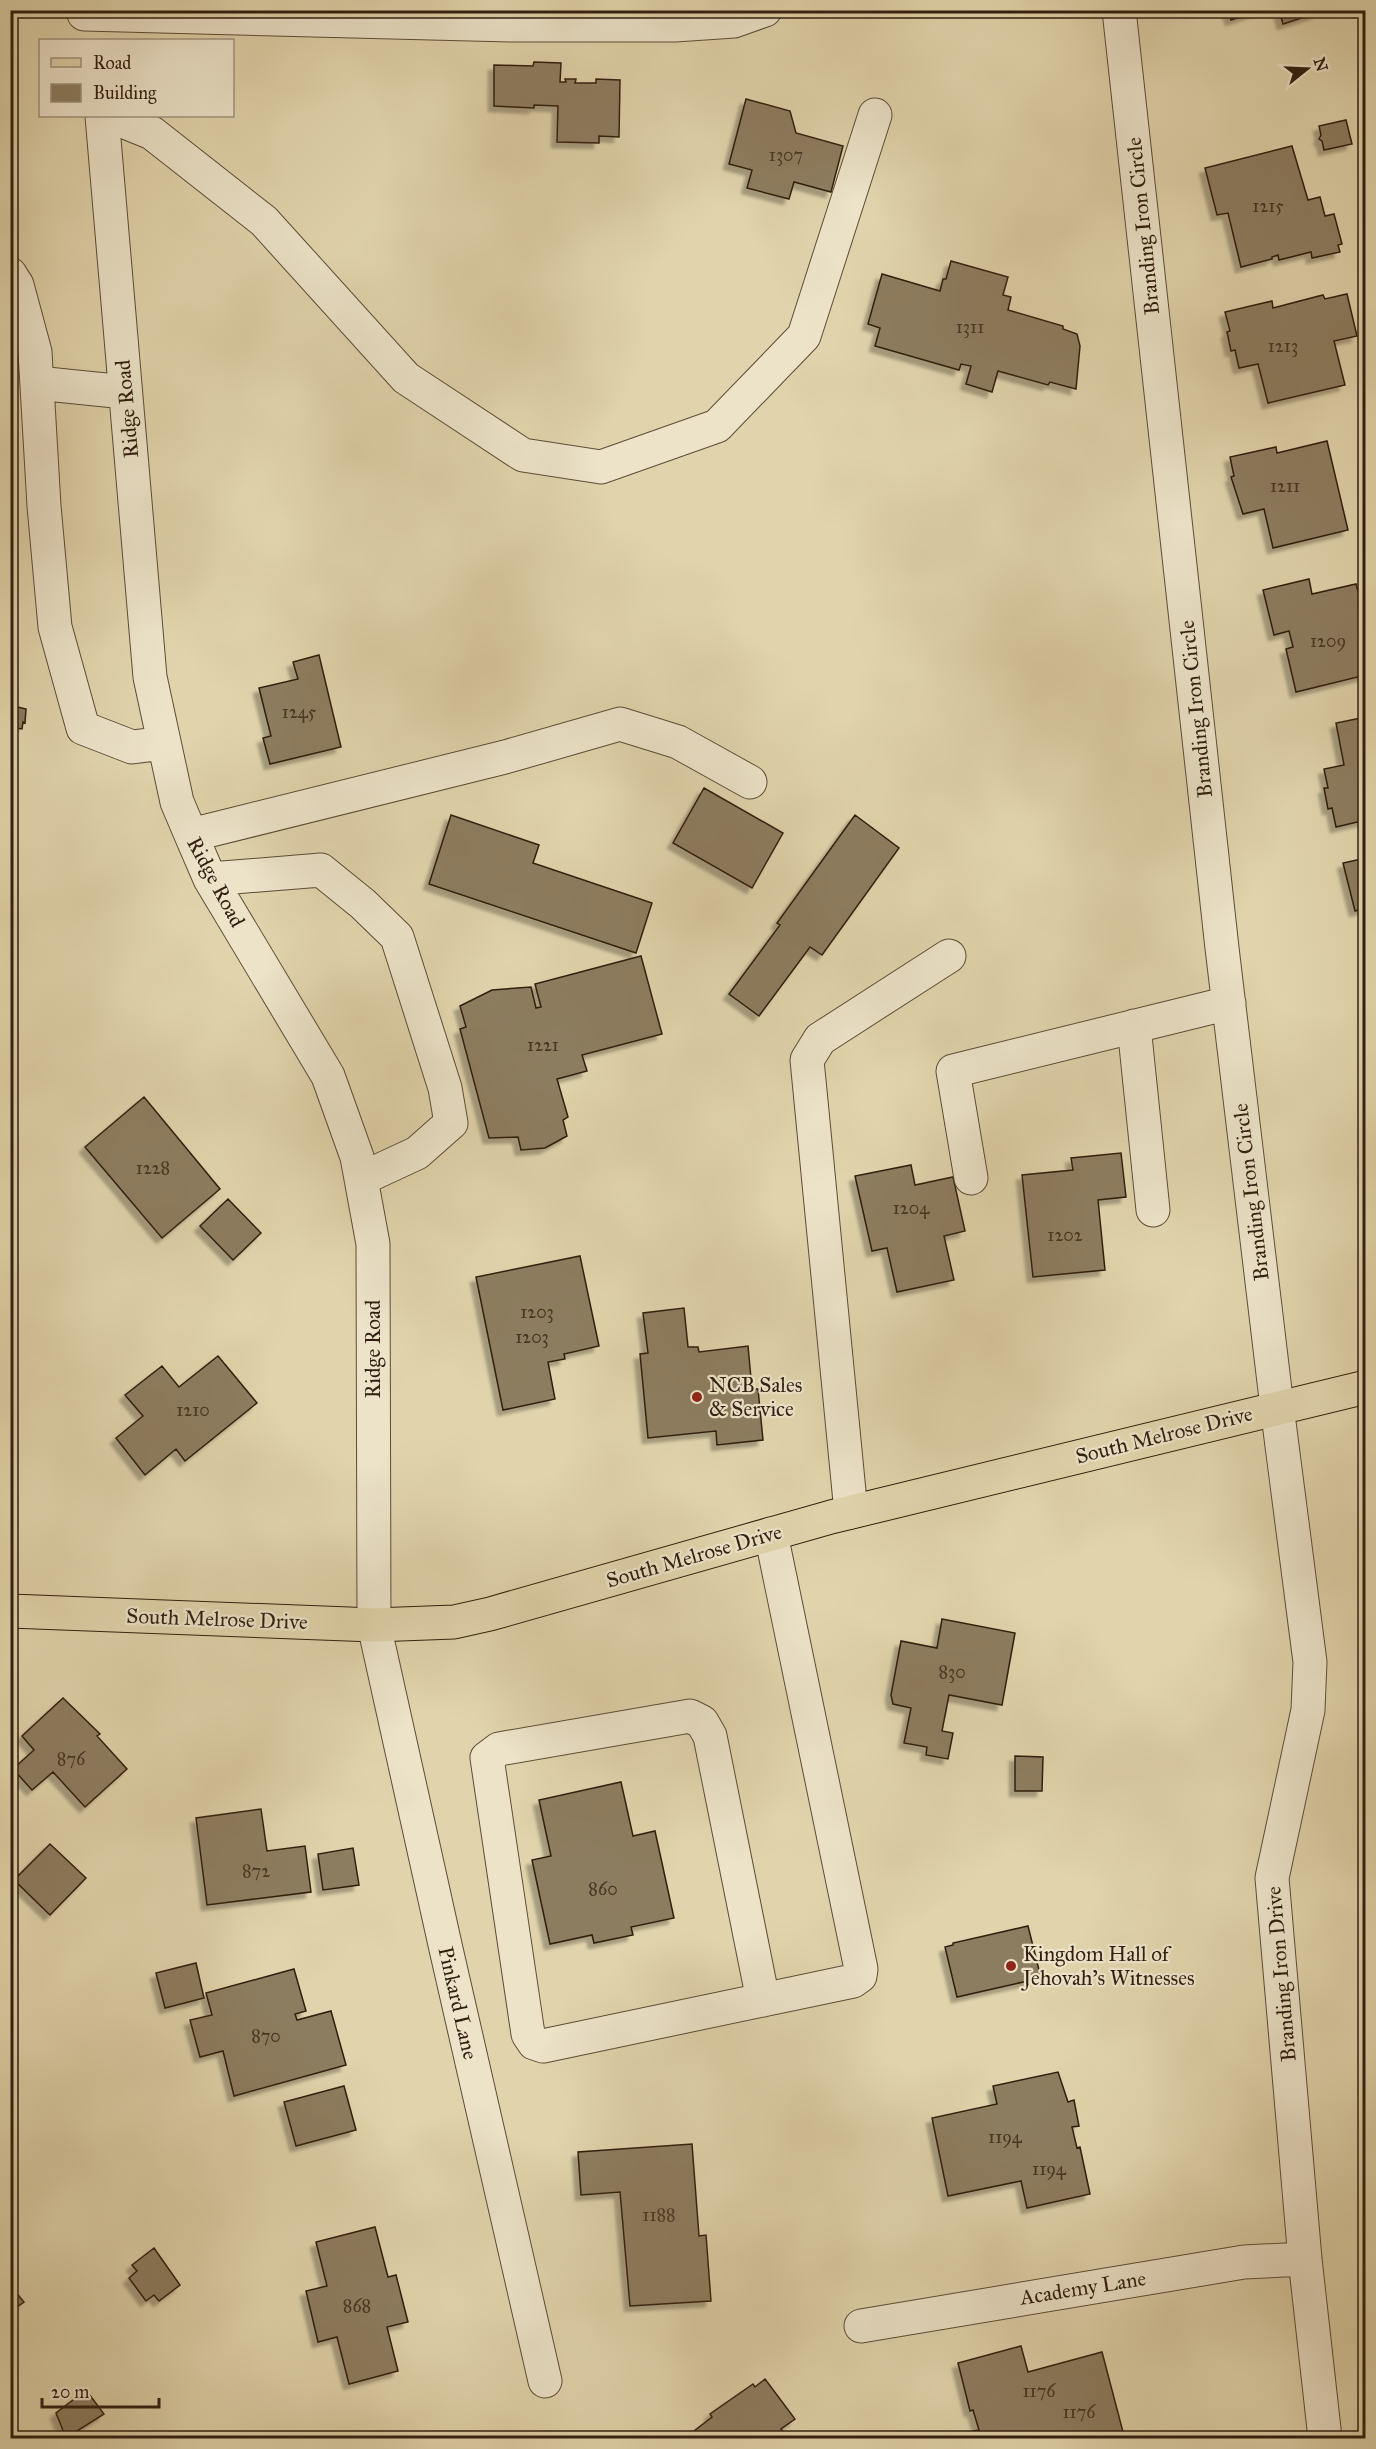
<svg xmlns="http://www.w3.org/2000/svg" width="1376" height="2449" font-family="'IM FELL Great Primer',serif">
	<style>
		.building { fill: #8d7d61; stroke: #311e10; stroke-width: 1.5; filter: url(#shadow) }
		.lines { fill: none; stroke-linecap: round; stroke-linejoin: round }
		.minor-casing { stroke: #5d4c37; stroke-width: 35 }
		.major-casing { stroke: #311e10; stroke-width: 35 }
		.minor { stroke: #ece3c9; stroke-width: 33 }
		.major { stroke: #e1d4ac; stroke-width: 33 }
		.poi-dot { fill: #8f2418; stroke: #ece3c9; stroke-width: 2 }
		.labels { text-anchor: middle; stroke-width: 4.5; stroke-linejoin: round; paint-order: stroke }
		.number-label { font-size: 18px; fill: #483624 }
		.street-label { font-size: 21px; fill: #311e10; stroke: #ece3c9 }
		.poi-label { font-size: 21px; fill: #311e10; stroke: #ece3c9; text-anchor: start }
	</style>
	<defs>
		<filter id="shadow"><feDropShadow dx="-5.5" dy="5.5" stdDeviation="1.5" flood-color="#0004"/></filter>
	</defs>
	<rect width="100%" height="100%" fill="#e1d4ac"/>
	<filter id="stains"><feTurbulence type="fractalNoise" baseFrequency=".00333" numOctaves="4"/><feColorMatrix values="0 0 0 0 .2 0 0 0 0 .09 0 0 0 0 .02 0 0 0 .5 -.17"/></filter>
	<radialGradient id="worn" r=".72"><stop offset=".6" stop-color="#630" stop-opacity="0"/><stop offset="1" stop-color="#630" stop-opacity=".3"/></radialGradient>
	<!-- building -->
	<path class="building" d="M1228,10H1261L1231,20Z
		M1279,10H1316L1317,13L1283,24Z
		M534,62L561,63L560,82H566L565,79H576L575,83H596V79L620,80L619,137L599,136V143L557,142L558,106L534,105V108L494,106V65L533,66Z
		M746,99L790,111L796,133L843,146L831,192L794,182L789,199L747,188L752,170L729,164Z
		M1346,120L1352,144L1324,150L1322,141L1319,139L1321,135L1319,126Z
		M1292,146L1308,200L1320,197L1325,216L1334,214L1342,244L1338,245L1340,252L1312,258L1311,252L1279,260L1278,255L1272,257V259L1241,267L1228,213L1217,215L1205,168Z
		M951,261L1008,277L1003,295L1011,297L1008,310L1063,326V329L1077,334L1080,346L1076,389L1050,382L1048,385L998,371L992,392L966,384L971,366L961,364L959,370L875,346L880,328L868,324L882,274L940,291L943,279H946Z
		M1347,294L1357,336L1334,341L1345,385L1268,403L1258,364L1239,368L1235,350L1231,351L1227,332L1230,331L1225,312L1272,301L1273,308L1323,295L1325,299Z
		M1327,441L1348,530L1273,548L1264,509L1243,514L1231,477L1234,476L1230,457L1276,447L1277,453Z
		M1309,579L1312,594L1356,584L1366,621V675L1296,692L1286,649L1293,647L1289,631L1274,635L1263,590Z
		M319,655L341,747L270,764L263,738L271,736L259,688L298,679L293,662Z
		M10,705L26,709L25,723L23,722L22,729L10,727Z
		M1366,717V820L1336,827L1332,808L1328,809L1324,788H1328L1324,769L1344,765L1336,723Z
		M704,788L783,833L752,888L673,843Z
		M451,815L539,845L533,863L652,903L636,953L429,884Z
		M855,815L899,848L822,955L810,947L759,1016L729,994L780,925L777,923Z
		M1366,858V908L1355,911L1343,863Z
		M641,956L662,1034L582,1055L587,1071L557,1079L568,1117L563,1120L567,1136L545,1148L521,1150L518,1137L489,1138L460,1029L466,1027L460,1006L492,990L531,987L536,1008L541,1007L535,984Z
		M144,1097L220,1189L162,1238L85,1147Z
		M1121,1153L1126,1197L1098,1200L1105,1270L1033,1277L1022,1175L1073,1170L1071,1158Z
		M911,1165L915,1185L953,1177L965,1231L944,1236L954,1280L897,1292L887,1248L872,1251L855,1176Z
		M228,1199L261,1233L233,1260L200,1226Z
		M580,1256L599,1346L564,1354L565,1359L548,1362L555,1399L503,1410L476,1277Z
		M684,1308L688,1347H698L699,1352L748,1346L752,1389H758L763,1440L717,1445L716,1431L648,1438L640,1354L648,1353L643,1313Z
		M218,1356L257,1403L185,1461L176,1449L145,1475L116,1438L143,1416L125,1395L162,1366L179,1387Z
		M942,1619L1015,1633L1002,1705L949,1695L942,1731L953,1733L948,1759L926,1755L927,1747L904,1743L911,1708L893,1704L891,1695L901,1641L937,1648Z
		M63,1698L100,1734L97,1736L127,1769L85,1807L53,1772L32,1790L13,1769L34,1750L22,1736Z
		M1015,1756L1043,1757L1042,1791H1015Z
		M621,1782L633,1836L655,1831L674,1918L631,1927L633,1935L594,1943L592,1935L550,1944L532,1860L551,1856L539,1800Z
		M261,1809L267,1851L305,1846L311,1892L207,1905L196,1818Z
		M50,1844L86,1878L50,1915L14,1880Z
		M353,1848L359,1885L323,1890L318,1854Z
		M1028,1926L1041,1978L957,1997L945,1947L953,1945V1943Z
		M196,1963L204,1998L165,2008L156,1973Z
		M294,1969L306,2011L295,2014L297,2020L331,2011L346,2065L234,2096L223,2051L200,2057L190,2020L212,2015L206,1993Z
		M1058,2072L1068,2102L1074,2100L1079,2126L1072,2127L1077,2148L1080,2147L1090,2194L1027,2208L1021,2181L948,2196L932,2118L997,2104L993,2086Z
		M344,2086L356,2130L296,2146L284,2102Z
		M692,2144L699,2236L706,2235L711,2301L630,2306L620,2192L581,2195L578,2152Z
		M375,2227L388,2277L396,2275L408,2322L387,2327L398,2371L349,2384L337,2337L318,2342L306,2291L327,2286L316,2242Z
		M154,2248L180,2285L159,2301L154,2295L146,2301L129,2278L137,2271L132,2265Z
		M10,2285L24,2302L10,2312Z
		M1021,2346L1028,2372L1102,2352L1123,2432L1096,2438H975L973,2431L979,2430L973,2410L970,2411L958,2363Z
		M765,2379L795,2419L781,2429L788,2438H685L712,2417L710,2414L753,2384L755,2387Z
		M86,2390L104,2414L66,2438L56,2413Z
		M433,2432L435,2438H404Z"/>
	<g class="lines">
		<!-- minor casing -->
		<g class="minor-casing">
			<path id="minor" d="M1119,10L1222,948L1277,1407L1310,1662L1308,1710L1272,1878L1305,2259L1325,2438
				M84,14L510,25H675L734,21L765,10
				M102,116L150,677L177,802L191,835L210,879L328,1076L357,1157L373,1244L374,1625L446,1949L545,2381
				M110,116L152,133L264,221L406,378L523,455L601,467L717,426L804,336L875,115
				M10,274L17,285L35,352L44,506L55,627L83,728L132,747L164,743
				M37,383L125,392
				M191,835L505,757L620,724L678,742L750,782
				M210,879L321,870L363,904L397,937L445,1088L451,1123L417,1153L361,1179
				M1134,1026L1153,1210
				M971,1178L953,1071L1229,1003
				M851,1512L807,1060L820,1039L949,956
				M763,2000L710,1736L702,1722L690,1716L499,1749L487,1758L528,2034L534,2043L543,2046L853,1981L860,1976L861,1969L771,1534
				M861,2326L1244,2262L1305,2259"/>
		</g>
		<!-- major casing -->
		<g class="major-casing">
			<path id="major" d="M10,1611L374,1625L454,1622L490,1614L831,1517L1366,1387"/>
		</g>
		<!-- minor -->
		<use href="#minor" class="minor"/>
		<!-- major -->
		<use href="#major" class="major"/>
	</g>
	<!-- markers -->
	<g class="poi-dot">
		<circle cx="697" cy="1397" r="6"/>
		<circle cx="1011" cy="1966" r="6"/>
	</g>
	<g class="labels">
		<!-- number labels -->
		<g class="number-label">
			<text x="786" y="161">1307</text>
			<text x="1268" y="212">1215</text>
			<text x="970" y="333">1311</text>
			<text x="1283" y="352">1213</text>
			<text x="1285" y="492">1211</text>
			<text x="1328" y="647">1209</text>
			<text x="299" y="718">1245</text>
			<text x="543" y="1051">1221</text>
			<text x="153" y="1174">1228</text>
			<text x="911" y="1214">1204</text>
			<text x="1065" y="1241">1202</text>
			<text x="537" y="1318">1203</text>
			<text x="532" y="1343">1203</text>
			<text x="193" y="1416">1210</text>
			<text x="952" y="1678">830</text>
			<text x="71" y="1765">876</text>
			<text x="256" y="1877">872</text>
			<text x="603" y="1895">860</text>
			<text x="266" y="2042">870</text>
			<text x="1005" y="2143">1194</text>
			<text x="1049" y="2175">1194</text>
			<text x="659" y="2221">1188</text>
			<text x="357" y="2312">868</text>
			<text x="1039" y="2397">1176</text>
			<text x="1079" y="2418">1176</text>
		</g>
		<!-- street labels -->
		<g class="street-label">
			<text transform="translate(1143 226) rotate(-96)" y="7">Branding Iron Circle</text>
			<text transform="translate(127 409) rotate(-95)" y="7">Ridge Road</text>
			<text transform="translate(1196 709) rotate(-96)" y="7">Branding Iron Circle</text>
			<text transform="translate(216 882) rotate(62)" y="7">Ridge Road</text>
			<text transform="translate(1251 1192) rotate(-97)" y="7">Branding Iron Circle</text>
			<text transform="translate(373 1349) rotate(-90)" y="7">Ridge Road</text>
			<text transform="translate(1164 1435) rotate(-14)" y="7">South Melrose Drive</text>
			<text transform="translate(694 1556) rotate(-16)" y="7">South Melrose Drive</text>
			<text transform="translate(217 1619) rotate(2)" y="7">South Melrose Drive</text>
			<text transform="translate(1281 1974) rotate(-95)" y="7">Branding Iron Drive</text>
			<text transform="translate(458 2003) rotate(77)" y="7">Pinkard Lane</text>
			<text transform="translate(1083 2288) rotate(-9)" y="7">Academy Lane</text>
		</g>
		<!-- poi labels -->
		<g class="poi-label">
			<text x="709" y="1392">NCB Sales<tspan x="709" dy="24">&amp; Service</tspan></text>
			<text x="1023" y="1961">Kingdom Hall of<tspan x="1023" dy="24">Jehovah’s Witnesses</tspan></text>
		</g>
	</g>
	<!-- margin -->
	<rect width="1376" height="2449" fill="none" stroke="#e1d4ac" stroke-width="36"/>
	<rect x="12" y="12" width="1352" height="2425" fill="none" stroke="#311e10" stroke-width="3"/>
	<rect x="18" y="18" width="1340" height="2413" fill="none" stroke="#311e10" stroke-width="1.5"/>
	<!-- legend -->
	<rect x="39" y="39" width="195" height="78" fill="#ece3c9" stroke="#a1947f" stroke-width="1.5"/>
	<rect x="51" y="58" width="30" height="9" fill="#e1d4ac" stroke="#a1947f" stroke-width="1.5"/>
	<text x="93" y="69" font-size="18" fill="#311e10">Road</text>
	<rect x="51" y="84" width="30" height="18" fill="#8d7d61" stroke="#a1947f" stroke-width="1.5"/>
	<text x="93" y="99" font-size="18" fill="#311e10">Building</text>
	<!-- north arrow -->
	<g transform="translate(1307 69) rotate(72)" stroke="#ece3c9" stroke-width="4.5" paint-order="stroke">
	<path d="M0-4.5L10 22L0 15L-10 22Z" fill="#311e10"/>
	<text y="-9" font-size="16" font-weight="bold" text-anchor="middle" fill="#311e10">N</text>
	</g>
	<!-- scale -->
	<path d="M42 2398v9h117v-9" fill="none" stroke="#311e10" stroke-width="3"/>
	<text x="51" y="2398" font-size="18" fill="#311e10" stroke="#ece3c9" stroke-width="4.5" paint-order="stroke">20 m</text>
	<rect width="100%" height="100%" filter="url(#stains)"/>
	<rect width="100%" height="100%" fill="url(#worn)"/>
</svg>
